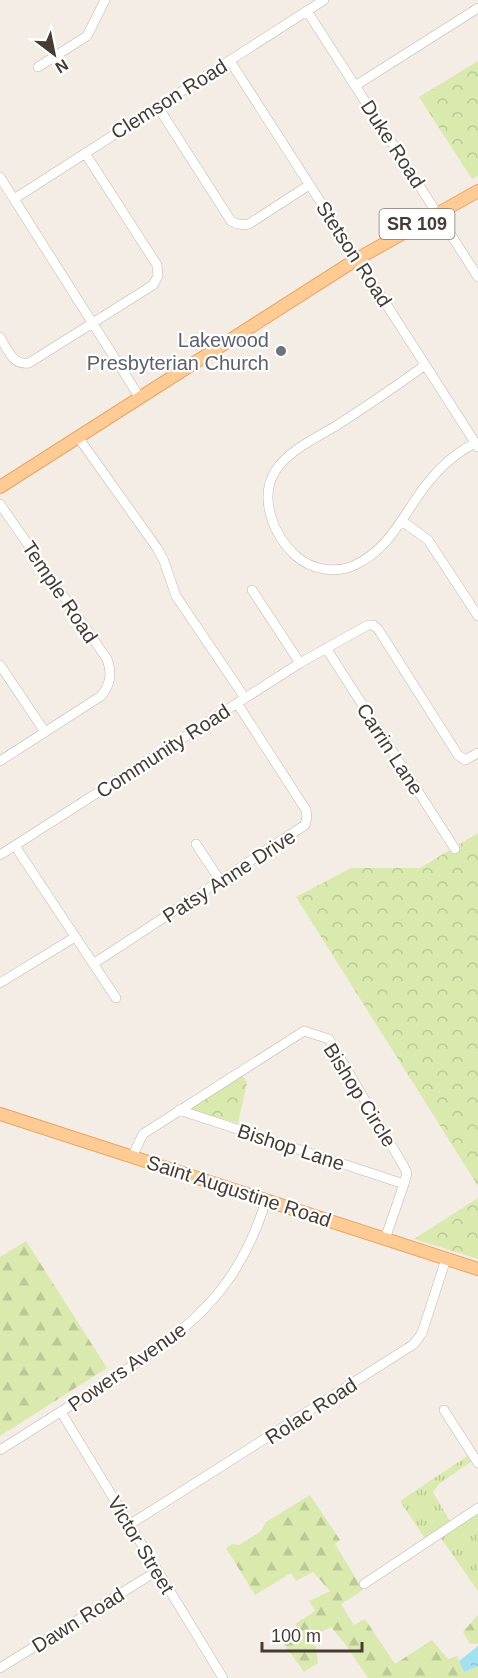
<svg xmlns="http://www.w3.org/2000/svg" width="478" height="1678" font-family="Helvetica,sans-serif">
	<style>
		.grass { fill: url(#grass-tufts) }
		.forest { fill: url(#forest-firs) }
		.park { fill: url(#park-crowns) }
		.water { fill: url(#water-ripples) }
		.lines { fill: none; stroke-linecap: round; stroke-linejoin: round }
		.minor-casing { stroke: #c2b6ac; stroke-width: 10 }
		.major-casing { stroke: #e7a361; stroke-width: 14 }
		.minor { stroke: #fff; stroke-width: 9 }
		.major { stroke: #ffcb94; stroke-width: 12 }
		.worship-dot { fill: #6b7280; stroke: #fff; stroke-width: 2 }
		.labels { text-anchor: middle; stroke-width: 4.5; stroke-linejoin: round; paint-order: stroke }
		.shield { fill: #fff; stroke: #7e7672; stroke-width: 1.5 }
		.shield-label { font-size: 18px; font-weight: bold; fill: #473c35 }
		.street-label { font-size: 20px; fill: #473c35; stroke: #fff }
		.worship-label { font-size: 20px; fill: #5b616d; stroke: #fff; text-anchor: end }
	</style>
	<defs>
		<pattern id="grass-tufts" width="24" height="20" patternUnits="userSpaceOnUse" patternTransform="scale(1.5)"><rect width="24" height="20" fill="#dae9ae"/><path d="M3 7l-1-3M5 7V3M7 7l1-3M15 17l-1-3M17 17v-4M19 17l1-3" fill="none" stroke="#bcc996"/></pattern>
		<pattern id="forest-firs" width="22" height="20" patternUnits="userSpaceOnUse" patternTransform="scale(1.5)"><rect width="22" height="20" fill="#dae9ae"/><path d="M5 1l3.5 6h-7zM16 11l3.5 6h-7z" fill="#bcc996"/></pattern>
		<pattern id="park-crowns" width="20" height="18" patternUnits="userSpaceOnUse" patternTransform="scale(1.5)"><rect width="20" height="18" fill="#dae9ae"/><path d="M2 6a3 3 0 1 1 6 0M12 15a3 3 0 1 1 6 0" fill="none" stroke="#bcc996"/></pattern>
		<pattern id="water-ripples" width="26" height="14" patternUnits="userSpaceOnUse" patternTransform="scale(1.5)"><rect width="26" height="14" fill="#a1e1f2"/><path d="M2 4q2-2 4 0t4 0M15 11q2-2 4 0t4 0" fill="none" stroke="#8cc2d0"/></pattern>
	</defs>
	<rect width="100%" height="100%" fill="#f4ede6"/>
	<!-- grass -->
	<path class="grass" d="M469,1455L472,1461L439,1484L433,1492L451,1523L426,1540L400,1501Z
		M478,1512V1591L440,1537Z"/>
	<!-- forest -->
	<path class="forest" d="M26,1241L107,1368L0,1436V1257Z
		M310,1495L340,1540L335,1544L363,1590L341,1604L354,1625L365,1619L395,1664L432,1640L448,1659L457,1656L464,1672L478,1666V1678H368L345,1644L331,1627L310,1637L316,1647L318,1663L304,1672L284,1644L299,1631L295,1624L315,1611L309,1601L330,1591L313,1572L296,1581L291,1573L255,1595L226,1548L232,1544L239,1545L261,1531L266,1522Z
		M478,1615V1644H470L463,1632Z"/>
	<!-- park -->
	<path class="park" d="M478,61V176L472,179L419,97Z
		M478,833V1186L296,897L351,868H420Z
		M242,1075L247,1083L238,1123L190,1109Z
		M478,1198V1259L414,1239Z"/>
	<!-- water -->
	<path class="water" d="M478,1646V1666L464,1672L459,1661Z"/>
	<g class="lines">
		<!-- minor casing -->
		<g class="minor-casing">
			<path id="minor" d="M307,11L478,277
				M230,61L478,447
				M38,67L87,36L105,0
				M355,86L478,8
				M158,107L231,221C238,225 242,225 249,224L309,185
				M0,177L140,398
				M14,199L324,0
				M0,337C7,349 13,366 29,363L153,285L158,276L157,265L85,153
				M425,365C397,386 368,405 339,424C318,437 290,449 276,470C258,497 273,535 296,556C312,570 336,574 355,565C386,550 398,525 416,499C431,476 450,456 475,443
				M78,437L157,548L164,561L176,596L245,698
				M0,504L107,659C112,673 111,684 101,696L0,761
				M402,521L428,540L478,616
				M252,590L300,663
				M326,648L455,849
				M0,665L45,732
				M196,844L221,882
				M15,846L116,998
				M0,855L300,663L368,625H373L378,629L458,755L465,760L478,753
				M93,964L305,825L307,817L306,810L237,703
				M0,983L75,937
				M179,1110L404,1184
				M132,1157L143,1134L304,1031L329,1039L403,1165L407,1173L404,1184L385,1239
				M444,1410L478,1463
				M61,1412L223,1678
				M0,1450C35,1428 70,1406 104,1384C184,1333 238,1295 266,1200
				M129,1525L414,1344L422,1333L446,1259
				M364,1584L478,1508
				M0,1668L157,1571"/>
		</g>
		<!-- major casing -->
		<g class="major-casing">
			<path id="major" d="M0,487L357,259L478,191
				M0,1114L478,1269"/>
		</g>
		<!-- minor -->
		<use href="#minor" class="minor"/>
		<!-- major -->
		<use href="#major" class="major"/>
	</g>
	<!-- markers -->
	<circle class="worship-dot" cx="281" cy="351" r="6"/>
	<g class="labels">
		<!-- shield labels -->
		<rect class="shield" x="379.5" y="209" width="75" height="30" rx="4.5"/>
		<g class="shield-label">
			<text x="417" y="230">SR 109</text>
		</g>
		<!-- street labels -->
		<g class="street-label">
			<text transform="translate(169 99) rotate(-32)" y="7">Clemson Road</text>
			<text transform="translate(393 144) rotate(57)" y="7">Duke Road</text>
			<text transform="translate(354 254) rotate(57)" y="7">Stetson Road</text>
			<text transform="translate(60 592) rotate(56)" y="7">Temple Road</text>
			<text transform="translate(390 749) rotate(57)" y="7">Carrin Lane</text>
			<text transform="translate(163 751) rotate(-33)" y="7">Community Road</text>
			<text transform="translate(229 876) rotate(-33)" y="7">Patsy Anne Drive</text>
			<text transform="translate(360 1095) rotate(58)" y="7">Bishop Circle</text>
			<text transform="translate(291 1147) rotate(18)" y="7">Bishop Lane</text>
			<text transform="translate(239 1191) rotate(18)" y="7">Saint Augustine Road</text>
			<text transform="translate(127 1367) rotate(-35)" y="7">Powers Avenue</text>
			<text transform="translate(311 1411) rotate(-33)" y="7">Rolac Road</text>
			<text transform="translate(141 1545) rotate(59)" y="7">Victor Street</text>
			<text transform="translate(78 1620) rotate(-32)" y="7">Dawn Road</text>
		</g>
		<!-- worship labels -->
		<g class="worship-label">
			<text x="269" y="347">Lakewood<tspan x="269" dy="23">Presbyterian Church</tspan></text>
		</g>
	</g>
	<!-- north arrow -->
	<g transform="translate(54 54) rotate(148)" stroke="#ffffff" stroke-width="4.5" paint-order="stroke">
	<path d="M0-4.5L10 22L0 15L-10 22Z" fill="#473c35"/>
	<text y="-9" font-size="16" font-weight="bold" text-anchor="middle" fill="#473c35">N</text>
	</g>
	<!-- scale -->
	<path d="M262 1642v9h100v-9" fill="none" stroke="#473c35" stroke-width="3"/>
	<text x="271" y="1642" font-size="18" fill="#473c35" stroke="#ffffff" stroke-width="4.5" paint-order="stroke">100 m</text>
</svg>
